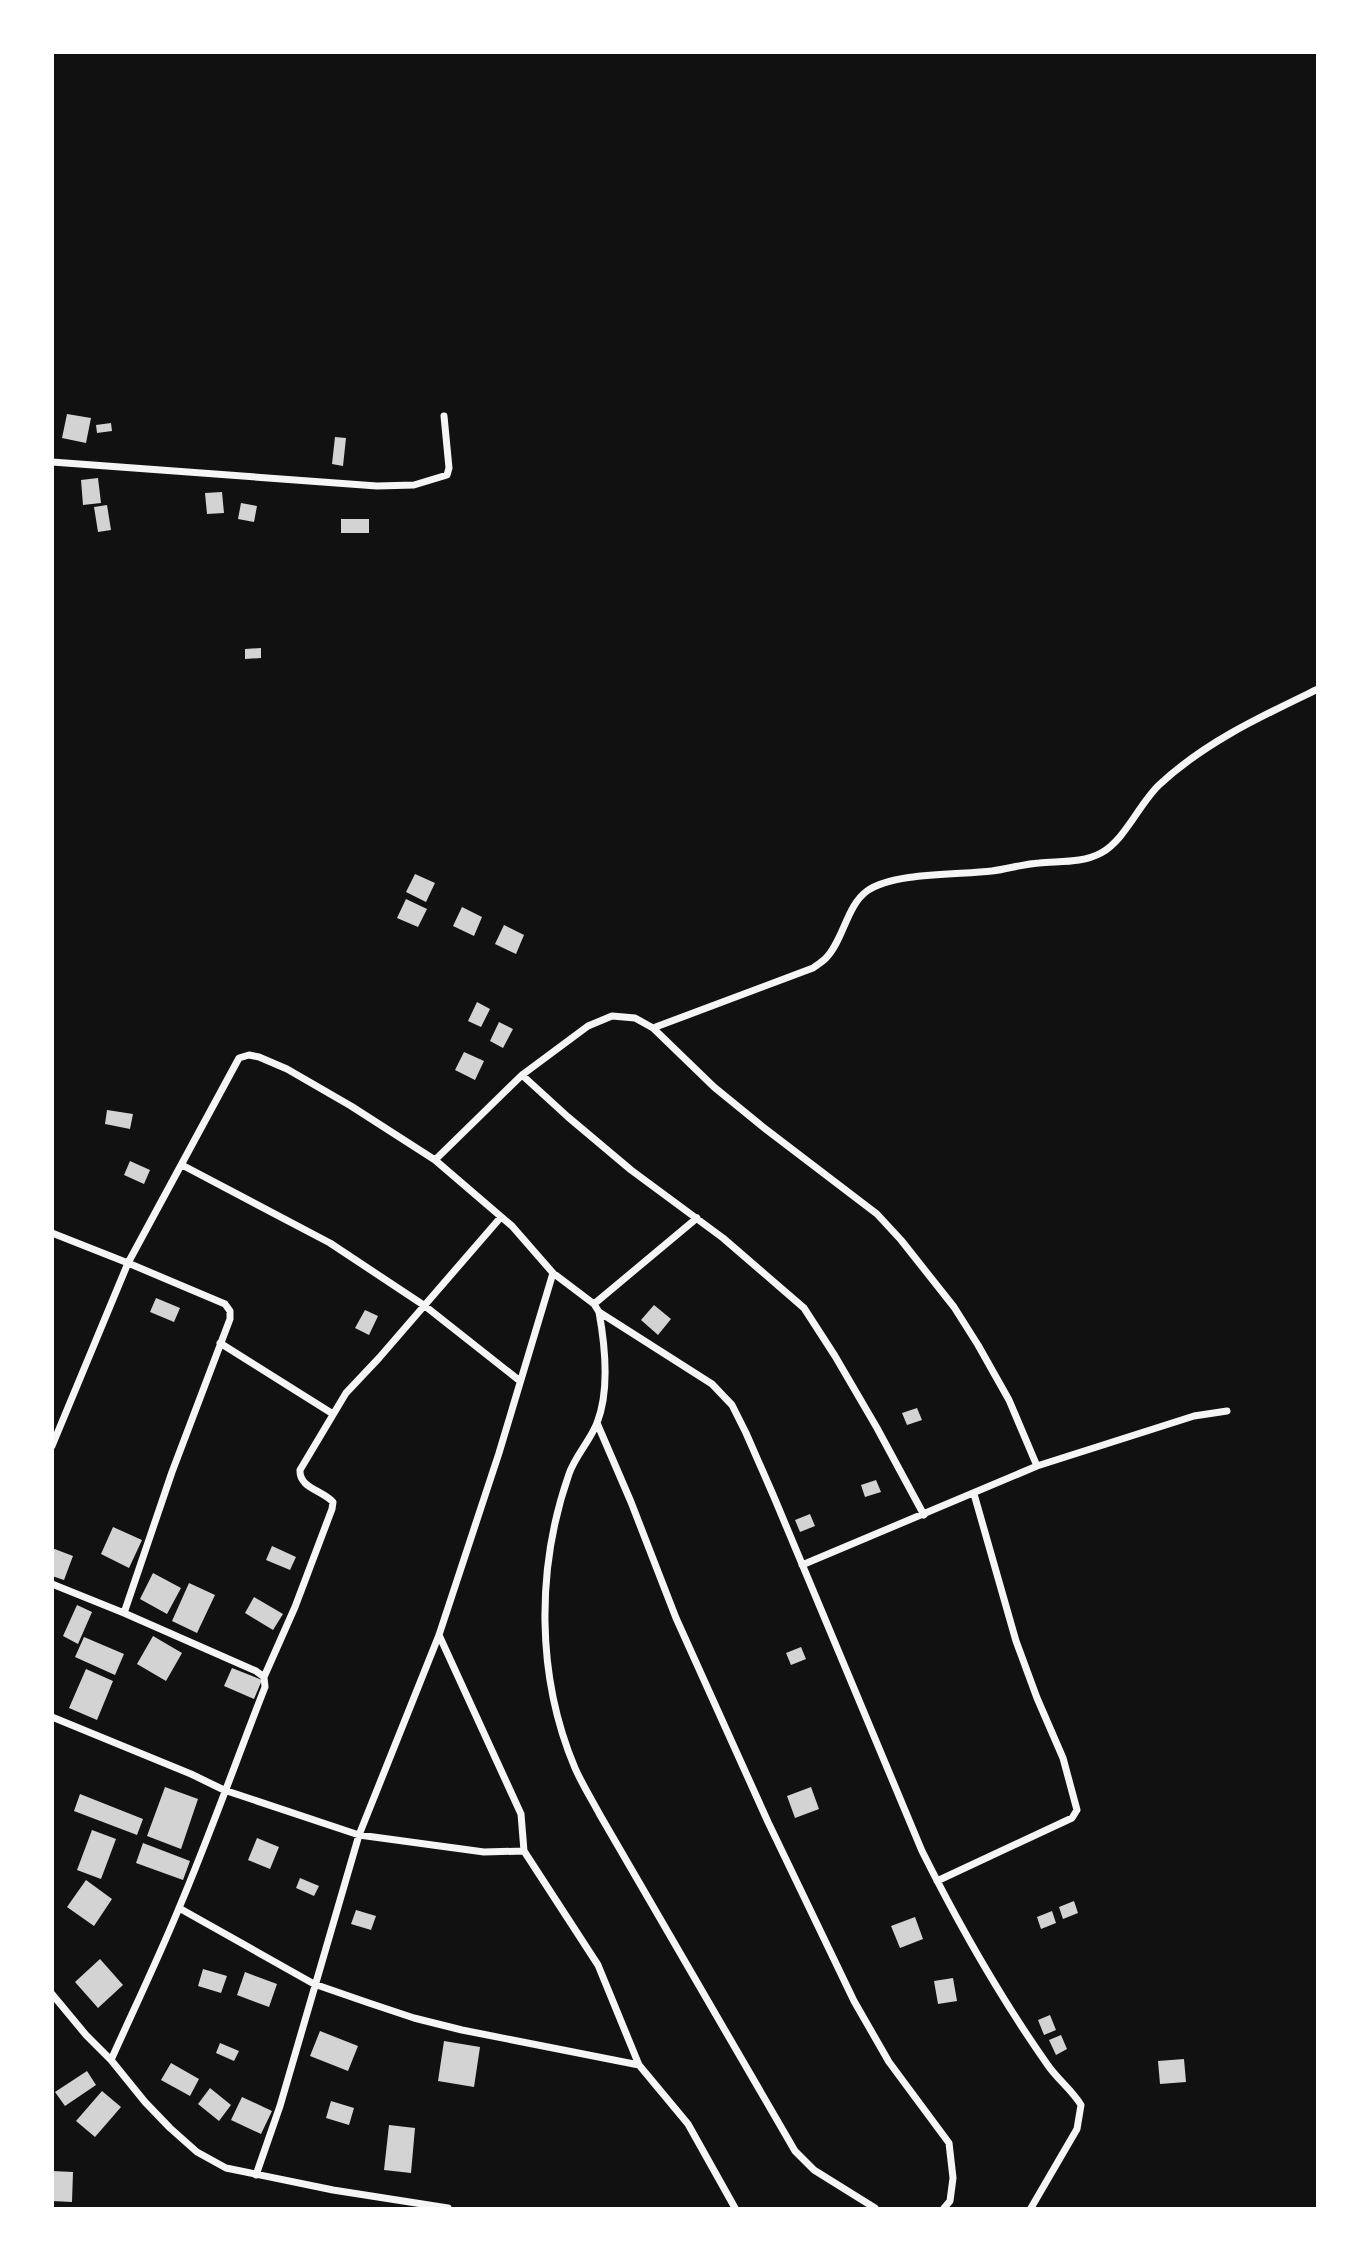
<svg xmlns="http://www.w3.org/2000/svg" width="1370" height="2261" font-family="Montserrat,sans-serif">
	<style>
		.building { fill: #d3d3d3 }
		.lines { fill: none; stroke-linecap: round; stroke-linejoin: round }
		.minor { stroke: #f5f5f5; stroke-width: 7 }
	</style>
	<rect width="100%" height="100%" fill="#111"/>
	<!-- building -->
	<path class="building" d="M67,414L91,418L86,443L62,438Z
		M111,423L112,431L97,433L96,425Z
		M335,437L346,438L343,466L332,464Z
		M98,478L101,503L83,505L81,480Z
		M222,492L224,513L207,514L205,493Z
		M241,503L257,506L254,522L238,519Z
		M107,505L111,530L98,532L94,507Z
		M341,519H369V533H341Z
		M261,648V658L245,659V649Z
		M415,874L435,883L426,902L406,892Z
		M406,899L427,909L418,927L397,918Z
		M462,907L482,917L474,936L453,926Z
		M504,925L524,935L516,954L495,944Z
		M477,1002L490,1009L481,1027L468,1021Z
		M499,1022L513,1029L503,1048L490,1041Z
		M464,1052L484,1061L475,1080L455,1070Z
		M107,1110L133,1114L130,1129L105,1124Z
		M130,1161L150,1170L144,1184L124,1175Z
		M156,1298L180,1308L174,1322L150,1312Z
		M654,1305L671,1319L658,1335L641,1320Z
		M365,1310L378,1316L369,1335L355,1328Z
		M917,1408L922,1420L907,1425L902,1413Z
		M876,1480L881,1492L865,1497L861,1485Z
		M810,1514L815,1526L800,1532L795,1520Z
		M113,1527L142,1540L129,1568L101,1554Z
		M272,1546L296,1557L290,1570L266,1560Z
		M52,1548L73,1556L64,1580L52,1576Z
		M153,1573L181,1588L167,1614L140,1599Z
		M189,1583L215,1595L197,1633L172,1621Z
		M254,1597L283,1614L273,1630L245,1613Z
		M77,1605L92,1612L78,1644L63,1636Z
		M153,1636L182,1653L166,1681L137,1664Z
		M84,1637L124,1654L115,1675L75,1657Z
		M801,1647L806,1659L791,1665L786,1653Z
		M232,1668L262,1680L254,1699L224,1686Z
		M86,1669L113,1681L97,1720L69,1708Z
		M165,1787L198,1799L181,1849L147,1836Z
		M811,1787L819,1809L795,1818L787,1796Z
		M80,1794L143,1819L137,1835L74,1811Z
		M92,1830L116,1839L101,1879L77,1870Z
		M257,1838L279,1847L270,1869L248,1860Z
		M143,1843L190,1861L183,1880L136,1863Z
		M300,1878L319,1886L314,1896L296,1888Z
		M86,1880L112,1899L94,1926L67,1907Z
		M1074,1901L1078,1913L1063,1919L1059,1907Z
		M356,1910L376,1916L371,1930L351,1924Z
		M1052,1911L1056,1923L1041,1929L1037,1917Z
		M915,1917L923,1939L900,1948L891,1926Z
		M100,1959L123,1985L98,2008L75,1982Z
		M203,1969L227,1976L221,1993L198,1986Z
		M245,1972L277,1984L269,2007L237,1995Z
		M953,1978L957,2001L938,2004L934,1981Z
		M1050,2015L1056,2030L1044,2035L1038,2020Z
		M320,2031L358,2046L348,2071L310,2056Z
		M1061,2035L1067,2049L1056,2055L1049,2040Z
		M444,2041L480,2047L474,2087L438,2081Z
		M220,2043L239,2051L234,2061L216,2053Z
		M1184,2059L1186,2082L1160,2084L1158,2061Z
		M171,2063L199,2079L190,2096L161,2080Z
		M87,2071L96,2085L65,2106L55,2092Z
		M210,2088L231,2105L219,2121L198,2104Z
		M102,2091L121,2107L95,2137L76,2121Z
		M242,2097L272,2111L261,2134L231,2120Z
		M331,2101L354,2108L349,2125L326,2118Z
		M389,2125L415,2128L411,2173L384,2170Z
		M52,2171L73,2172L72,2202L52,2201Z"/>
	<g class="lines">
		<!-- minor -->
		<path class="minor" d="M52,462L377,486L414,485L447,475L449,468L444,416
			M653,1028L813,968C817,965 822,962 826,958C843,941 847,905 867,891C894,872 959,875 992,871C1008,869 1023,864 1039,863C1060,861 1083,863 1101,853C1125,840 1139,804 1159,785C1205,742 1262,716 1318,689
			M522,1075L568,1117L631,1170L723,1238L804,1308L835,1356L877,1428L924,1515
			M435,1160L522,1075L588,1026L612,1016L635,1018L653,1028L714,1087L763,1127L877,1214L901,1240L954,1307L978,1345L1009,1400L1037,1466
			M182,1165L330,1243L425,1306L520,1381
			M52,1233L128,1263L225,1304L230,1311V1319L172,1472L124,1613
			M594,1304L697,1218
			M599,1312C605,1345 610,1390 597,1423C590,1441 575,1456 569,1474C536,1568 536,1676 575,1768C582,1784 592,1800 600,1815L795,2151L814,2170L875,2208
			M220,1343L333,1414
			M597,1423L631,1502L676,1618L768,1822L854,2001L889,2062L949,2143L953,2178L950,2201L944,2208
			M52,1446L128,1263L239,1058L249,1055L259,1057L287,1069L351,1106L435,1160L512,1226L553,1273L594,1304L599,1312L712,1384L732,1405L746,1433L774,1497L922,1851C959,1925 1000,1997 1047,2064C1057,2079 1072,2090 1081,2105L1077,2129L1031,2208
			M802,1565L1037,1466L1194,1416L1227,1411
			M52,1584L124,1613L256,1671L264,1677L265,1687C236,1761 210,1835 179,1908C158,1959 134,2009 111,2060
			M439,1635L521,1814L524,1851L598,1965L639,2065L688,2124L735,2208
			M264,1677L295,1607L332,1509L333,1502C322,1490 299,1488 300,1470L346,1393L379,1358L501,1217
			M52,1717L191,1774L224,1790L359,1835L484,1852L524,1851
			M937,1881L1072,1818L1077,1810L1063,1758L1037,1698L1016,1641L974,1494
			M179,1908L314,1984L369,2003L414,2018L462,2030L639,2065
			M52,1994L86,2035L111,2060L145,2102L170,2128L197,2152L226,2168L333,2190L448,2208
			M256,2175L280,2106L359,1835L439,1635L499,1453L553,1273"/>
	</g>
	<!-- border -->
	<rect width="1370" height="2261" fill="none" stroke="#ffffff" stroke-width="108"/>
</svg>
